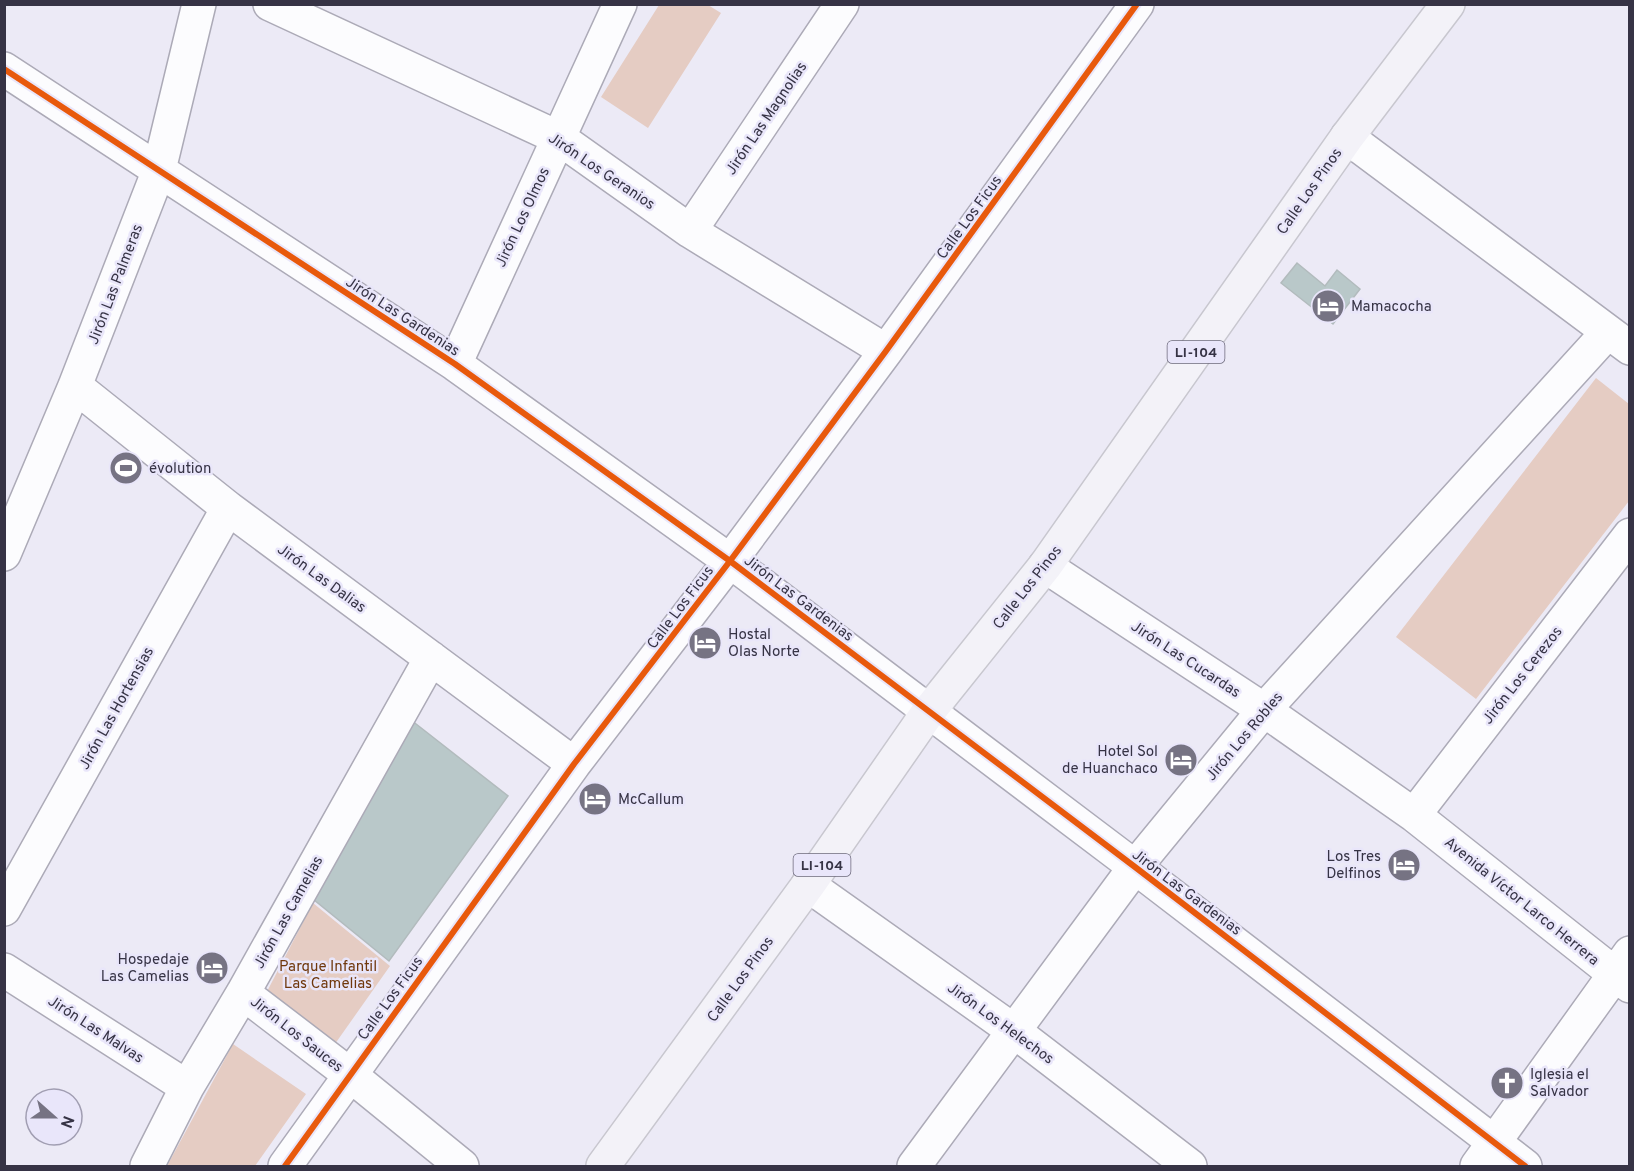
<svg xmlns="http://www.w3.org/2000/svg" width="1634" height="1171" font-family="Overpass,sans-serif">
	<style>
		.green { fill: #e5ccc3 }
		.building { fill: #b9c8c9; stroke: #b2bbbd; stroke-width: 1.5 }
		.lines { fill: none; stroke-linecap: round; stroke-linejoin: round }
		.street-casing { stroke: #acaab7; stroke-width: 36 }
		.primary-casing { stroke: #c8c7cf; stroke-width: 36 }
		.street { stroke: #fcfcfe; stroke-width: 33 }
		.primary { stroke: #f3f2f8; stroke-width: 33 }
		.cycleway-casing { stroke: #e9e6fa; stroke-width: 10 }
		.cycleway { stroke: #e8590c; stroke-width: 6 }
		.labels { text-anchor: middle; stroke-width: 5; stroke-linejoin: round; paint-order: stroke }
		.shield { fill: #e9e6fa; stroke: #6c697b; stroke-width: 1.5 }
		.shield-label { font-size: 14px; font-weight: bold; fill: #363345 }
		.street-label { font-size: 15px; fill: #363345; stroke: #e9e6fa }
		.poi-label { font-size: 15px; fill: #363345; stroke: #e9e6fa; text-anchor: start }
		.park-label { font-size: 15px; fill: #6f370c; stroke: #e9e6fa }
	</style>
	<rect width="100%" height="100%" fill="#eceaf6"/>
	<!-- green -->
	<path class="green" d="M659,5H708L721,13L648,128L601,97Z
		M1596,378L1629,404V501L1476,699L1396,637Z
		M313,903L390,966L330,1051L261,1003Z
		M233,1044L306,1094L255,1166H167Z"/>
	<!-- building -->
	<path class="building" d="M1297,263L1325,286L1337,270L1360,289L1333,324L1281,283Z
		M411,720L508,796L389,961L313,899Z"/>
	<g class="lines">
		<!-- street casing -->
		<g class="street-casing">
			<path id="street" d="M270,4L559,138L690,231L886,351
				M4,69L455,364L730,561L1135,867L1525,1166
				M1347,137L1630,348
				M690,231L842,4
				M455,364L620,4
				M75,386L228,508L574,764
				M4,554L75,386L159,170L199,4
				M1045,566L1264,710L1414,815L1630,986
				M1414,815L1630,535
				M808,885L1014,1031L1190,1166
				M4,909L228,508
				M4,970L187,1087
				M243,993L349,1074L462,1166
				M147,1166L187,1087L243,993L431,658
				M285,1166L574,764L730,561L886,351L1137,4
				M914,1166L1135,867L1264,710L1607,333
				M1477,1166L1630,953"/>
		</g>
		<!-- primary casing -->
		<g class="primary-casing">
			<path id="primary" d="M603,1166L808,885L929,711L1045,566L1347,137L1448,4"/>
		</g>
		<!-- street -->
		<use href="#street" class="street"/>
		<!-- primary -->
		<use href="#primary" class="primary"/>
		<!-- cycleway casing -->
		<g class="cycleway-casing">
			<path id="cycleway" d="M4,69L455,364L730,561L1135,867L1525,1166
				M285,1166L574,764L730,561L886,351L1137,4"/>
		</g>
		<!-- cycleway -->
		<use href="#cycleway" class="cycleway"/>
	</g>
	<!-- icons -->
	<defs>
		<g id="hotel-disc" transform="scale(1.725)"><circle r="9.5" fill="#767383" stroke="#e9e6fa"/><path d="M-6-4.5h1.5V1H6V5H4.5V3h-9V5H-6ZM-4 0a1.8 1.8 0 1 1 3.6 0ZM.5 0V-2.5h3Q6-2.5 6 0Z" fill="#fff"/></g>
		<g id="stadium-disc" transform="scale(1.725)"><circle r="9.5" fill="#767383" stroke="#e9e6fa"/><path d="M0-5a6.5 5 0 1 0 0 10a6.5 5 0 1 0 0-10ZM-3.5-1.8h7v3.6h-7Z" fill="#fff"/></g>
		<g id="church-disc" transform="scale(1.725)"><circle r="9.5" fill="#767383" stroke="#e9e6fa"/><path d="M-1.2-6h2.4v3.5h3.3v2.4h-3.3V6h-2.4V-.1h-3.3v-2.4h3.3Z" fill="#fff"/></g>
	</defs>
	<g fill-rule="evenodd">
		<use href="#hotel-disc" x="1328" y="306"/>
		<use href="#stadium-disc" x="126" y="468"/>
		<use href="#hotel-disc" x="705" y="643"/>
		<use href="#hotel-disc" x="1181" y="760"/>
		<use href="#hotel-disc" x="595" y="799"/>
		<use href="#hotel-disc" x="1404" y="865"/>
		<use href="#hotel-disc" x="212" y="968"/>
		<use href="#church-disc" x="1507" y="1083"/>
	</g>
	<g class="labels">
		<!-- shield labels -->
		<g class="shield">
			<rect x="1167.5" y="341" width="57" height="22" rx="4.5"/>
			<rect x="793.5" y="854" width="57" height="22" rx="4.5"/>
		</g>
		<g class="shield-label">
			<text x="1196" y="357">LI-104</text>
			<text x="822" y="870">LI-104</text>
		</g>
		<!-- street labels -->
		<g class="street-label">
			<text transform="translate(766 118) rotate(-56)" y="5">Jirón Las Magnolias</text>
			<text transform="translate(602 171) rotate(34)" y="5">Jirón Los Geranios</text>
			<text transform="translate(1309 191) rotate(-55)" y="5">Calle Los Pinos</text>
			<text transform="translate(522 217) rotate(-65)" y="5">Jirón Los Olmos</text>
			<text transform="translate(969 217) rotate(-54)" y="5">Calle Los Ficus</text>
			<text transform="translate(115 284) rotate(-69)" y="5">Jirón Las Palmeras</text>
			<text transform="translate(403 316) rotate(33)" y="5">Jirón Las Gardenias</text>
			<text transform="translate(322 578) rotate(36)" y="5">Jirón Las Dalias</text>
			<text transform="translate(1027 587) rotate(-52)" y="5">Calle Los Pinos</text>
			<text transform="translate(799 598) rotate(37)" y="5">Jirón Las Gardenias</text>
			<text transform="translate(680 607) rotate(-53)" y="5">Calle Los Ficus</text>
			<text transform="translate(1186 659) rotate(33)" y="5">Jirón Las Cucardas</text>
			<text transform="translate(1522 675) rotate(-52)" y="5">Jirón Los Cerezos</text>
			<text transform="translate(116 708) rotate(-61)" y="5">Jirón Las Hortensias</text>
			<text transform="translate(1244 736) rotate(-50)" y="5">Jirón Los Robles</text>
			<text transform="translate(1187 892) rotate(37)" y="5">Jirón Las Gardenias</text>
			<text transform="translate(1522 901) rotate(39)" y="5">Avenida Víctor Larco Herrera</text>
			<text transform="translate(288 912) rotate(-61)" y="5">Jirón Las Camelias</text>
			<text transform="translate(740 979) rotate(-54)" y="5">Calle Los Pinos</text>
			<text transform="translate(390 998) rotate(-54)" y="5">Calle Los Ficus</text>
			<text transform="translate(1001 1023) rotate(36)" y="5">Jirón Los Helechos</text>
			<text transform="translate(96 1029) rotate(33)" y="5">Jirón Las Malvas</text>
			<text transform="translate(297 1034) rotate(38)" y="5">Jirón Los Sauces</text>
		</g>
		<!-- poi labels -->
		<g class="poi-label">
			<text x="1351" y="311">Mamacocha</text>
			<text x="149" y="473">évolution</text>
			<text x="728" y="639">Hostal<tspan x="728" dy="17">Olas Norte</tspan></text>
			<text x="1158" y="756" text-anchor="end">Hotel Sol<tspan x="1158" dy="17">de Huanchaco</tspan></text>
			<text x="618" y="804">McCallum</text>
			<text x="1381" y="861" text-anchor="end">Los Tres<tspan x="1381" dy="17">Delfinos</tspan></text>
			<text x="189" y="964" text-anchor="end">Hospedaje<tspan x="189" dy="17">Las Camelias</tspan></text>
			<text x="1530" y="1079">Iglesia el<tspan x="1530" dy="17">Salvador</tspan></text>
		</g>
		<!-- park labels -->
		<g class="park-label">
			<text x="328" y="971">Parque Infantil<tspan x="328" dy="17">Las Camelias</tspan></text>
		</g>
	</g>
	<!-- border -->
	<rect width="1634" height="1171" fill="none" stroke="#363345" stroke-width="12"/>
	<!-- north arrow -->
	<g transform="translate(54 1117) rotate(111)"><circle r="28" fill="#e9e6fa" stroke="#a19eb2" stroke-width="1.5"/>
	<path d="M0-4.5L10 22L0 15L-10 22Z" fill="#767383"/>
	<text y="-9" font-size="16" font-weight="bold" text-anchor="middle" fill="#363345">N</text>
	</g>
</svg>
